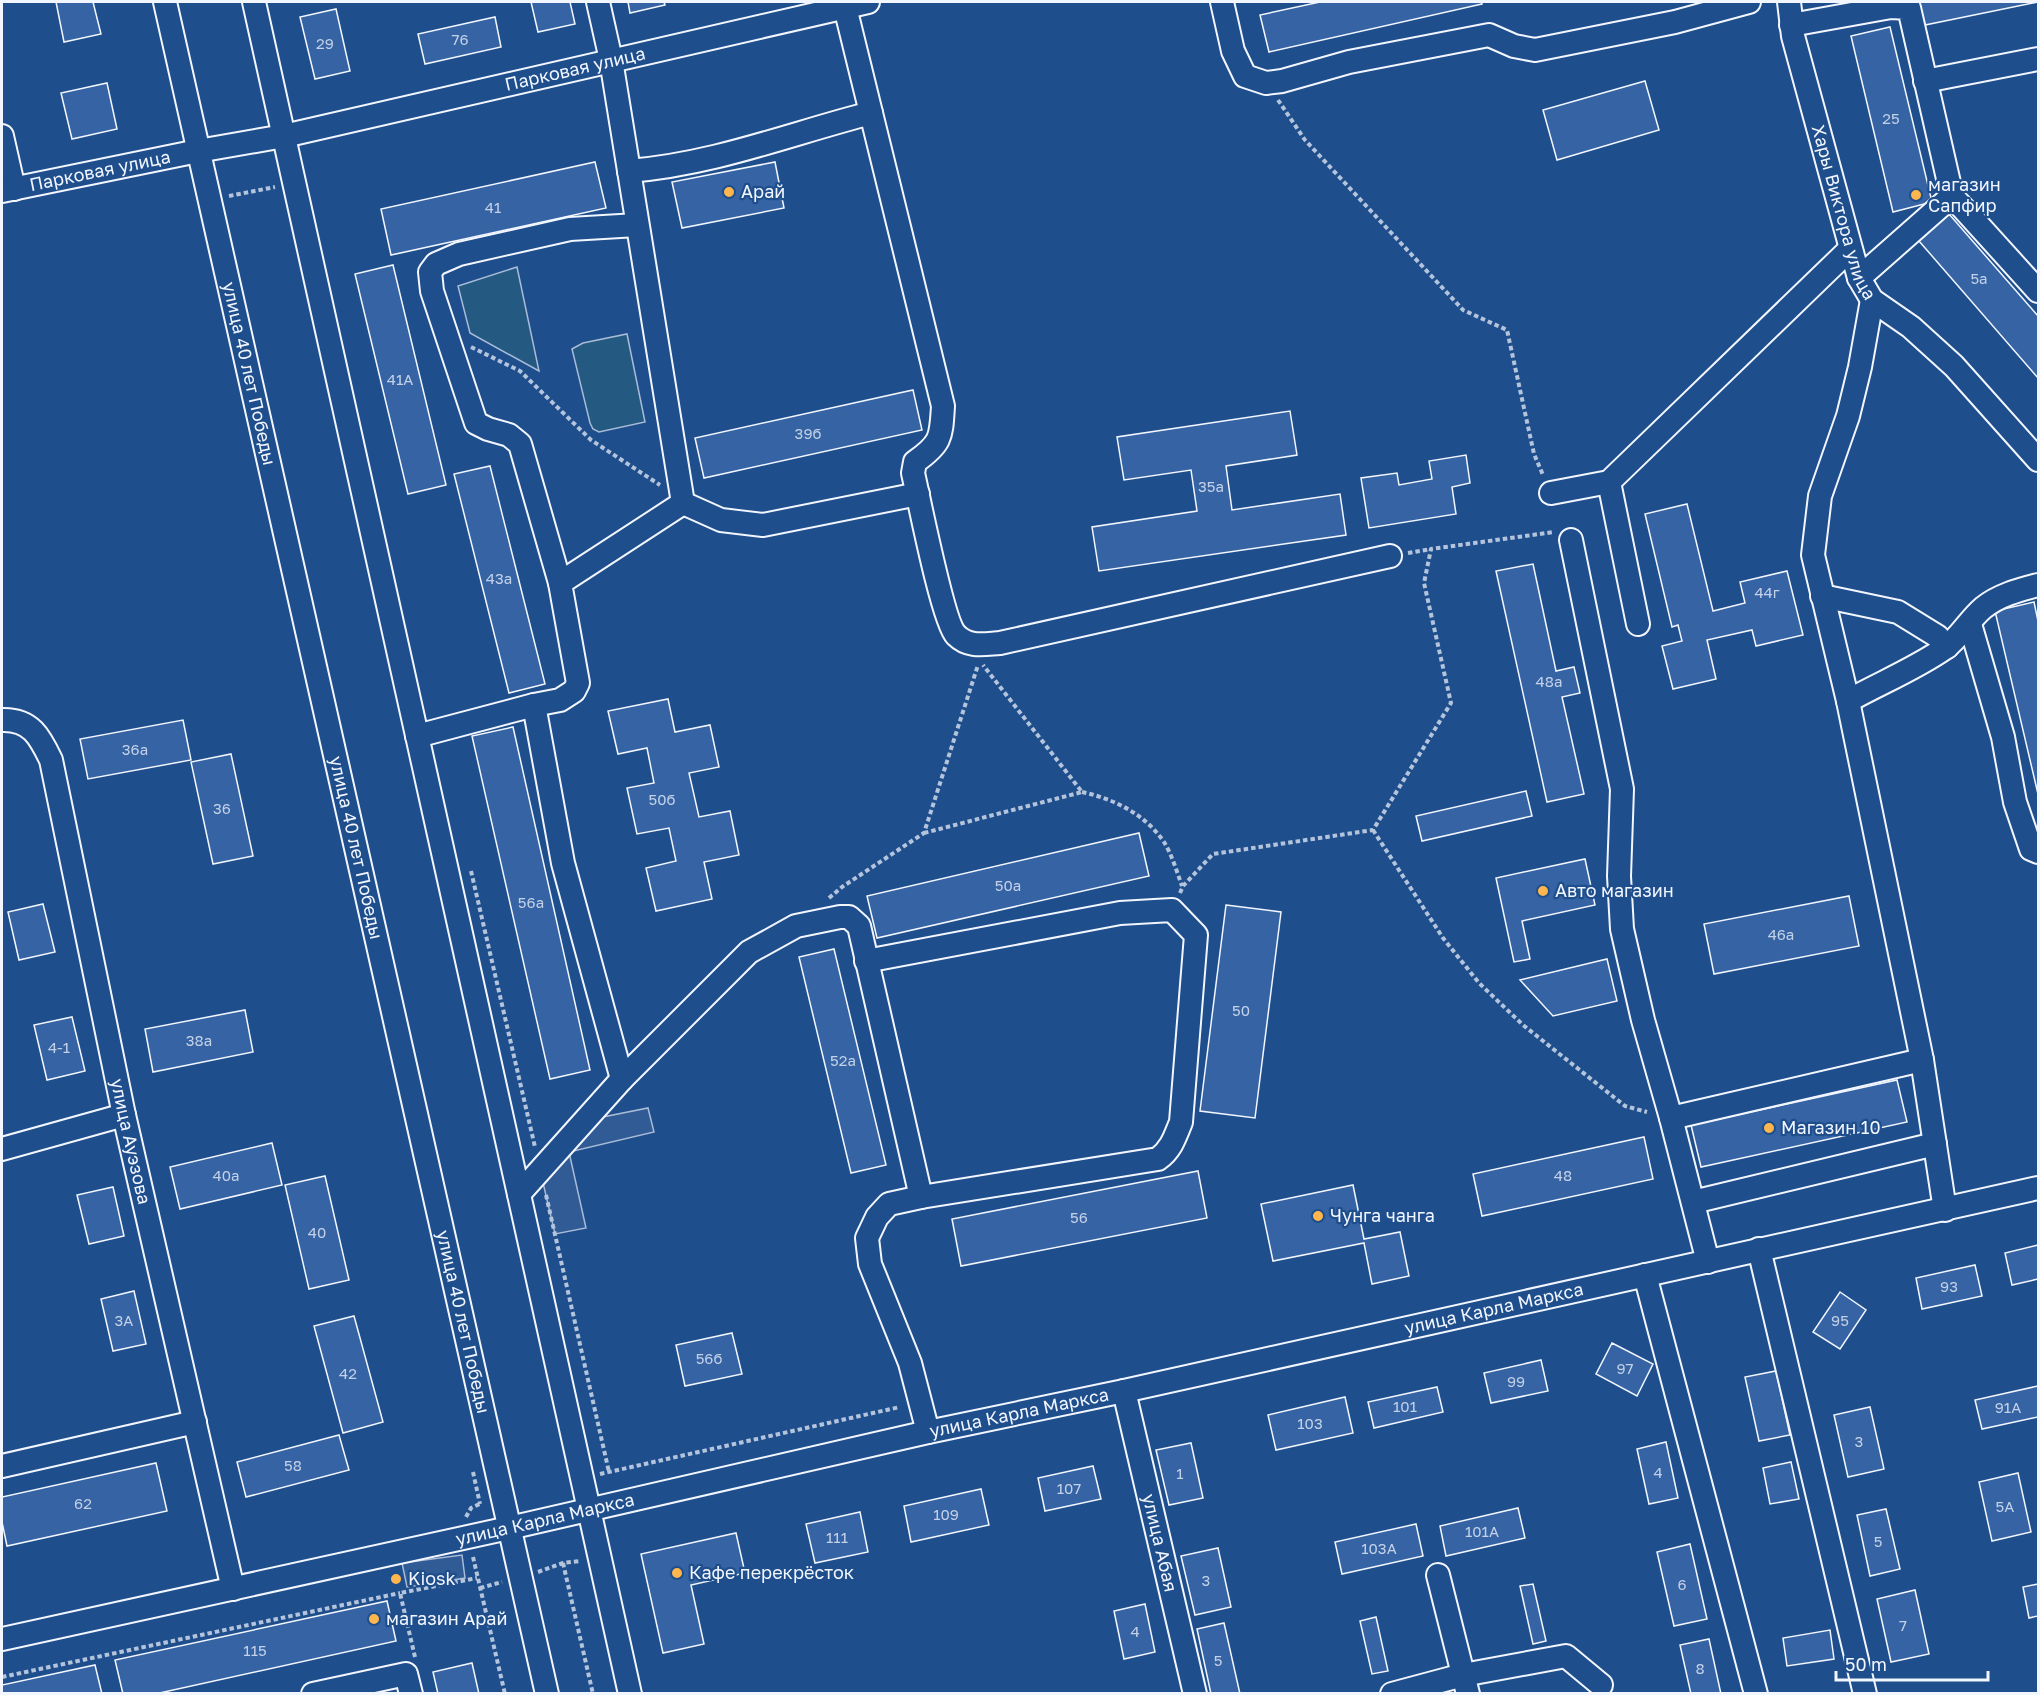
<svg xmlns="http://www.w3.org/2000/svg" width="2040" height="1695" font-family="'Golos Text',sans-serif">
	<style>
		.green { fill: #245a82; stroke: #a8bbd7; stroke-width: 1.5 }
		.parking { fill: #305b95; stroke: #a8bbd7; stroke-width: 1.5 }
		.building { fill: #3563a3; stroke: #f2f6ff; stroke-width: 1.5 }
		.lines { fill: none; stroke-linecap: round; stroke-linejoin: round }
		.minor-casing { stroke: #f2f6ff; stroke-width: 26 }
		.path { stroke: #b3c4dc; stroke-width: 4; stroke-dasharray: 4.5 3; stroke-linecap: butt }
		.minor { stroke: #1f4e8c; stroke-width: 22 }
		.poi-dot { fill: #ffb74d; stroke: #1f4e8c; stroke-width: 2 }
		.labels { text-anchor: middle; stroke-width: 4.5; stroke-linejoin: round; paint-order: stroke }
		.number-label { font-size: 15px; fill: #c3d1e8 }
		.street-label { font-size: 18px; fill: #f2f6ff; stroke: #1f4e8c }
		.poi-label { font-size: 18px; fill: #f2f6ff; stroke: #1f4e8c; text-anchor: start }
	</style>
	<rect width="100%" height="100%" fill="#1f4e8c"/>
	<!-- green -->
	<path class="green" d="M517,267L539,371L470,333L458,286Z
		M627,334L645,422L599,432L593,429L590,423L572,349L583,343Z"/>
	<!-- parking -->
	<path class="parking" d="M648,1108L654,1132L569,1152L586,1228L555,1234L540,1170L583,1121Z
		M462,1555L465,1578L407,1587L402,1563Z"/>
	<!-- building -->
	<path class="building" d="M56,2H93L101,34L64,42Z
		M531,2H570L575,24L538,32Z
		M628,2H664L665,5L630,13Z
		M1320,2H1481L1482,4L1269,52L1260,15Z
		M1915,2H2038L1920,26Z
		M336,9L350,71L315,79L300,17Z
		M495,17L501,47L425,64L418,34Z
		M1890,27L1932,202L1893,212L1851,36Z
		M1645,81L1659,130L1557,160L1543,110Z
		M107,83L117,129L72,139L61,93Z
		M595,162L606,208L391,255L381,209Z
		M775,162L784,208L682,228L672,182Z
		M1949,214L2038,316V378L1919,241Z
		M393,265L446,485L408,494L355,274Z
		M913,390L922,430L704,478L695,438Z
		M1290,411L1297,455L1226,466L1232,510L1340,494L1346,535L1099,571L1092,527L1197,511L1191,470L1124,480L1117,437Z
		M1466,455L1470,483L1452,487L1456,514L1369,528L1361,478L1397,473L1399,485L1432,479L1429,461Z
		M490,466L545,684L509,693L454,474Z
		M1687,504L1713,611L1745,603L1740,582L1787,571L1803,635L1756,646L1752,630L1707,640L1716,679L1673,689L1662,646L1682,641L1678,625L1672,627L1645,514Z
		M1533,564L1556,671L1574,667L1580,693L1562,697L1584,794L1547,802L1496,571Z
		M2034,602L2038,621V794L1995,611Z
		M668,699L675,732L710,725L719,767L689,773L699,817L730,811L739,855L704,862L712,899L656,911L646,868L676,861L669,828L637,834L627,788L654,783L647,748L618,754L608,711Z
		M183,720L191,760L88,779L80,739Z
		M513,727L590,1070L550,1079L472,736Z
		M231,754L253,856L213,864L191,762Z
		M1526,791L1532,816L1422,841L1416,816Z
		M1139,833L1149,876L877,938L867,896Z
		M1585,859L1595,905L1522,921L1530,959L1514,962L1496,878Z
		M1849,896L1859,946L1714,974L1704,924Z
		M43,904L55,952L19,960L8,912Z
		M1226,905L1281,912L1255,1118L1200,1111Z
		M834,949L886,1165L851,1173L799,957Z
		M1607,959L1617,1001L1553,1016L1520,980Z
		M245,1010L253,1052L153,1072L145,1029Z
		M72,1017L85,1071L47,1080L34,1025Z
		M1897,1080L1907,1122L1701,1167L1691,1125Z
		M1644,1137L1653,1179L1482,1216L1473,1174Z
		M272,1143L282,1185L180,1209L170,1167Z
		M1198,1171L1207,1218L961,1266L952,1219Z
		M325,1176L349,1280L309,1289L285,1185Z
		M1353,1185L1364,1239L1400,1232L1409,1276L1372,1284L1364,1243L1273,1261L1261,1204Z
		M113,1187L124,1236L89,1244L77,1195Z
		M2038,1245V1279L2012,1285L2005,1253Z
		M1975,1265L1982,1296L1922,1309L1916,1278Z
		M134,1291L146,1344L113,1351L101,1299Z
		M1840,1292L1866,1310L1840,1349L1813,1332Z
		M354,1316L383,1422L343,1433L314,1326Z
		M732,1333L742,1374L685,1386L676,1345Z
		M1612,1343L1653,1364L1637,1396L1596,1374Z
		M1541,1360L1548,1391L1491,1403L1484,1373Z
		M1776,1371L1790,1435L1759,1441L1745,1377Z
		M2038,1386V1417L1982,1429L1975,1400Z
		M1437,1387L1443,1412L1374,1428L1368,1402Z
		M1345,1397L1353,1433L1276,1450L1268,1415Z
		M1870,1407L1884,1469L1848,1477L1834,1415Z
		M339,1435L349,1470L246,1497L237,1462Z
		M1666,1442L1678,1498L1649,1504L1637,1449Z
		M1191,1443L1203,1498L1169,1505L1156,1450Z
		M1791,1462L1799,1499L1770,1504L1763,1468Z
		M156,1463L167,1511L7,1546L2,1522V1497Z
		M1093,1466L1101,1499L1045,1511L1038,1478Z
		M2018,1473L2031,1532L1992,1541L1979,1482Z
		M981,1489L989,1525L911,1542L904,1506Z
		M1518,1508L1525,1538L1446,1556L1440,1526Z
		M1886,1509L1900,1569L1870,1576L1857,1515Z
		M860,1512L868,1552L815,1563L806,1524Z
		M1416,1524L1423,1556L1342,1574L1335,1542Z
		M736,1533L745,1573L691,1585L704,1644L663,1653L641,1554Z
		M1690,1544L1707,1619L1674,1626L1657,1552Z
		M1218,1548L1231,1607L1195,1615L1181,1556Z
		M1533,1584L1546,1641L1533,1644L1520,1586Z
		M2038,1584V1616L2029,1618L2023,1587Z
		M1915,1590L1929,1654L1891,1662L1877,1599Z
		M387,1601L396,1641L155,1694H123L115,1660Z
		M1145,1604L1155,1652L1124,1659L1114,1611Z
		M1376,1617L1388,1671L1372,1674L1360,1621Z
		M1224,1623L1240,1694H1211L1197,1629Z
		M1830,1630L1834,1659L1787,1666L1783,1638Z
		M1709,1639L1721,1694H1691L1680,1645Z
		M472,1663L479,1694H438L433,1672Z
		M95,1665L102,1694H2V1685Z"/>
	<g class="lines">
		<!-- minor casing -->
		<g class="minor-casing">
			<g id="minor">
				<path id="s1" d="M165,2L547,1694"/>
				<path d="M254,2L630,1694"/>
				<path d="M598,2L611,60L683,503L721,520L763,525L918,494"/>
				<path d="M1222,2L1233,51L1245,76L1266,83L1282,81L1349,62L1489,35L1514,46L1535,50L1675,22L1749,2"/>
				<path id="s2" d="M1789,2L1793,36L1859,278L1872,300L1911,327L1954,366L2038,460"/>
				<path d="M845,7L943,406C941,437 942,443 915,462L913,473C919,499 943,622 956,635C969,648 984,644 1000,643L1390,556"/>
				<path d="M1791,25L1891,7L1909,8L1952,196L2038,291"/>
				<path d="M1925,81L2038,59"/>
				<path d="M2,136L14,189"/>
				<path d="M629,171C715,164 789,134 871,113"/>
				<path id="s3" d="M2,191L198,151L284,136L868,2"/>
				<path d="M1859,278L1952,196"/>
				<path d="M1872,300L1860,367L1848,416L1820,496L1813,555L1848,701L1922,1060L1945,1210"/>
				<path d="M1609,482L1638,624"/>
				<path d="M1551,493L1609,482L1850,249"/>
				<path d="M1571,540L1622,789L1619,876L1622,929L1643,1020L1671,1118L1708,1262"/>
				<path d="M560,583L520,444L509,435L488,429L476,423L432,291L430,272L436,264L459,254L570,229L637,225"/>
				<path d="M1822,596L1898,612L1937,636L1947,647"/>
				<path d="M1970,624L2003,737L2015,802L2031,849L2038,852"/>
				<path d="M1848,701C1880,683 1915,669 1945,648C1960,637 1969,620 1983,608C1999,595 2019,590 2038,585"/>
				<path d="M534,705L563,863L622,1079"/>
				<path id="s4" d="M2,720C31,719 40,737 51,760L124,1115L233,1589"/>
				<path d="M417,736L534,705L560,700L574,691L578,683L560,583L683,503"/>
				<path d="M866,961L1120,913L1172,910L1196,935L1181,1122C1175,1137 1171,1150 1158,1159L921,1197L889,1204L877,1217L867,1238L870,1264L910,1363L928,1432"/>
				<path d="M1671,1118L1922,1060"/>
				<path d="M2,1149L124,1115"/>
				<path d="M519,1194L622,1079L749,952L796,926L840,917H849L859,926L921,1197"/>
				<path d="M1693,1202L1935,1144"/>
				<path d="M1759,1249L1865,1694"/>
				<path d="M1645,1275L1756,1694"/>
				<path id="s5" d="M1124,1391L1195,1694"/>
				<path d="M2,1466L195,1422"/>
				<path d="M1438,1575L1468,1694"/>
				<path id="s6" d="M2,1639L509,1528L928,1432L1124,1391L2038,1188"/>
				<path d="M313,1694L406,1674L411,1694"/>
				<path d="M1392,1694L1463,1675L1566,1656L1601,1685"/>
			</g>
		</g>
		<!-- path -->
		<path class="path" d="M1278,100L1305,140L1463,310L1507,330L1534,454L1543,475
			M229,196L275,187
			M471,347L520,371L591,440L660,485
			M1408,553L1431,549
			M1082,792C1114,799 1145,814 1164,842C1172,855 1177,872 1182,886
			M1373,830L1443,938L1479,983L1523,1025L1625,1106L1647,1112
			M924,833L1082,792L983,665
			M471,871L535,1147
			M1180,893L1183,886L1213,854L1373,830L1451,703L1424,583L1431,549L1554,532
			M829,898L842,887L924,833L978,665
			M546,1195L609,1472
			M473,1472L480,1504
			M600,1474L900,1407
			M466,1517L471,1508L482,1503
			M473,1557L505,1694
			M563,1563L593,1694
			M538,1572L563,1563L580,1561
			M480,1588L502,1582
			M415,1657L400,1593L477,1578
			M2,1677L400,1593"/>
		<!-- minor -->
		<use href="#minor" class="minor"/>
	</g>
	<!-- markers -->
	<g class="poi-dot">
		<circle cx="729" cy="192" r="6"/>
		<circle cx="1916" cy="195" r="6"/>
		<circle cx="1543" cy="891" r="6"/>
		<circle cx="1769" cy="1128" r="6"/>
		<circle cx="1318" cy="1216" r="6"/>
		<circle cx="677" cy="1573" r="6"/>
		<circle cx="396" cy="1579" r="6"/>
		<circle cx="374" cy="1619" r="6"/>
	</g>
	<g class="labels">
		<!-- number labels -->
		<g class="number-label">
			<text x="460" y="45">76</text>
			<text x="325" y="49">29</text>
			<text x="1891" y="124">25</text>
			<text x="493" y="213">41</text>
			<text x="1979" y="284">5а</text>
			<text x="400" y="385">41А</text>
			<text x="808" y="439">39б</text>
			<text x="1211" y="492">35а</text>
			<text x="499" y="584">43а</text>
			<text x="1767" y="598">44г</text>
			<text x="1549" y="687">48а</text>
			<text x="135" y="755">36а</text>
			<text x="662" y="805">50б</text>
			<text x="222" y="814">36</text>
			<text x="1008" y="891">50а</text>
			<text x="531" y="908">56а</text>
			<text x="1781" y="940">46а</text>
			<text x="1241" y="1016">50</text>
			<text x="199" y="1046">38а</text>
			<text x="59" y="1053">4-1</text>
			<text x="843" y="1066">52а</text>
			<text x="226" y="1181">40а</text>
			<text x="1563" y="1181">48</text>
			<text x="1079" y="1223">56</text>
			<text x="317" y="1238">40</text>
			<text x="1949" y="1292">93</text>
			<text x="124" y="1326">3А</text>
			<text x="1840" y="1326">95</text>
			<text x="709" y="1364">56б</text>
			<text x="1625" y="1374">97</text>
			<text x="348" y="1379">42</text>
			<text x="1516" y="1387">99</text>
			<text x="1405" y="1412">101</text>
			<text x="2008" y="1413">91А</text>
			<text x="1310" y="1429">103</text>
			<text x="1859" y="1447">3</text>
			<text x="293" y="1471">58</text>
			<text x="1658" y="1478">4</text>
			<text x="1180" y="1479">1</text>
			<text x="1069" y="1494">107</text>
			<text x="83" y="1509">62</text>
			<text x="2005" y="1512">5А</text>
			<text x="946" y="1520">109</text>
			<text x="1482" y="1537">101А</text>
			<text x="837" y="1543">111</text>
			<text x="1878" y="1547">5</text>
			<text x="1379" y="1554">103А</text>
			<text x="1206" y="1586">3</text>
			<text x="1682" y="1590">6</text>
			<text x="1903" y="1631">7</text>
			<text x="1135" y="1637">4</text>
			<text x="255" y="1656">115</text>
			<text x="1218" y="1666">5</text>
			<text x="1700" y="1674">8</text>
		</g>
		<!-- street labels -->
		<g class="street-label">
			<text dy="6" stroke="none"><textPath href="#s3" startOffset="586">Парковая улица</textPath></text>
			<text dy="6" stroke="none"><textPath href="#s3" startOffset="100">Парковая улица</textPath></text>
			<text dy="6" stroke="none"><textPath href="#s2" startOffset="218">Хары Виктора улица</textPath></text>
			<text dy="6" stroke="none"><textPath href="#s1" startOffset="381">улица 40 лет Победы</textPath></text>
			<text dy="6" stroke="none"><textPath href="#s1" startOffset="867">улица 40 лет Победы</textPath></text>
			<text dy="6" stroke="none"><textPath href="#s4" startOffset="458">улица Ауэзова</textPath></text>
			<text dy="6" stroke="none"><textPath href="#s6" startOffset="1528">улица Карла Маркса</textPath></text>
			<text dy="6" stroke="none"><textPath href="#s1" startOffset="1353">улица 40 лет Победы</textPath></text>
			<text dy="6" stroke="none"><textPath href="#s6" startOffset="1042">улица Карла Маркса</textPath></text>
			<text dy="6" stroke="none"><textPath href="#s6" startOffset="556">улица Карла Маркса</textPath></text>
			<text dy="6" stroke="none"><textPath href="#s5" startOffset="156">улица Абая</textPath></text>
		</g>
		<!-- poi labels -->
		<g class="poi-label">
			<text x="1928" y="191">магазин<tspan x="1928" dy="21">Сапфир</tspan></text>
			<text x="741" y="198">Арай</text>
			<text x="1555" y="897">Авто магазин</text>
			<text x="1781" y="1134">Магазин 10</text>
			<text x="1330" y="1222">Чунга чанга</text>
			<text x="689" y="1579">Кафе перекрёсток</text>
			<text x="408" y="1585">Kiosk</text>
			<text x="386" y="1625">магазин Арай</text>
		</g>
	</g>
	<!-- border -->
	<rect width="2040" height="1695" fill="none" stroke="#f2f6ff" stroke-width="6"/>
	<!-- scale -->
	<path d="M1836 1671v9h152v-9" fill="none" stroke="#f2f6ff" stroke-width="3"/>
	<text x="1845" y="1671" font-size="18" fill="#f2f6ff" stroke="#1f4e8c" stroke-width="4.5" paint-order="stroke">50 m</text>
</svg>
